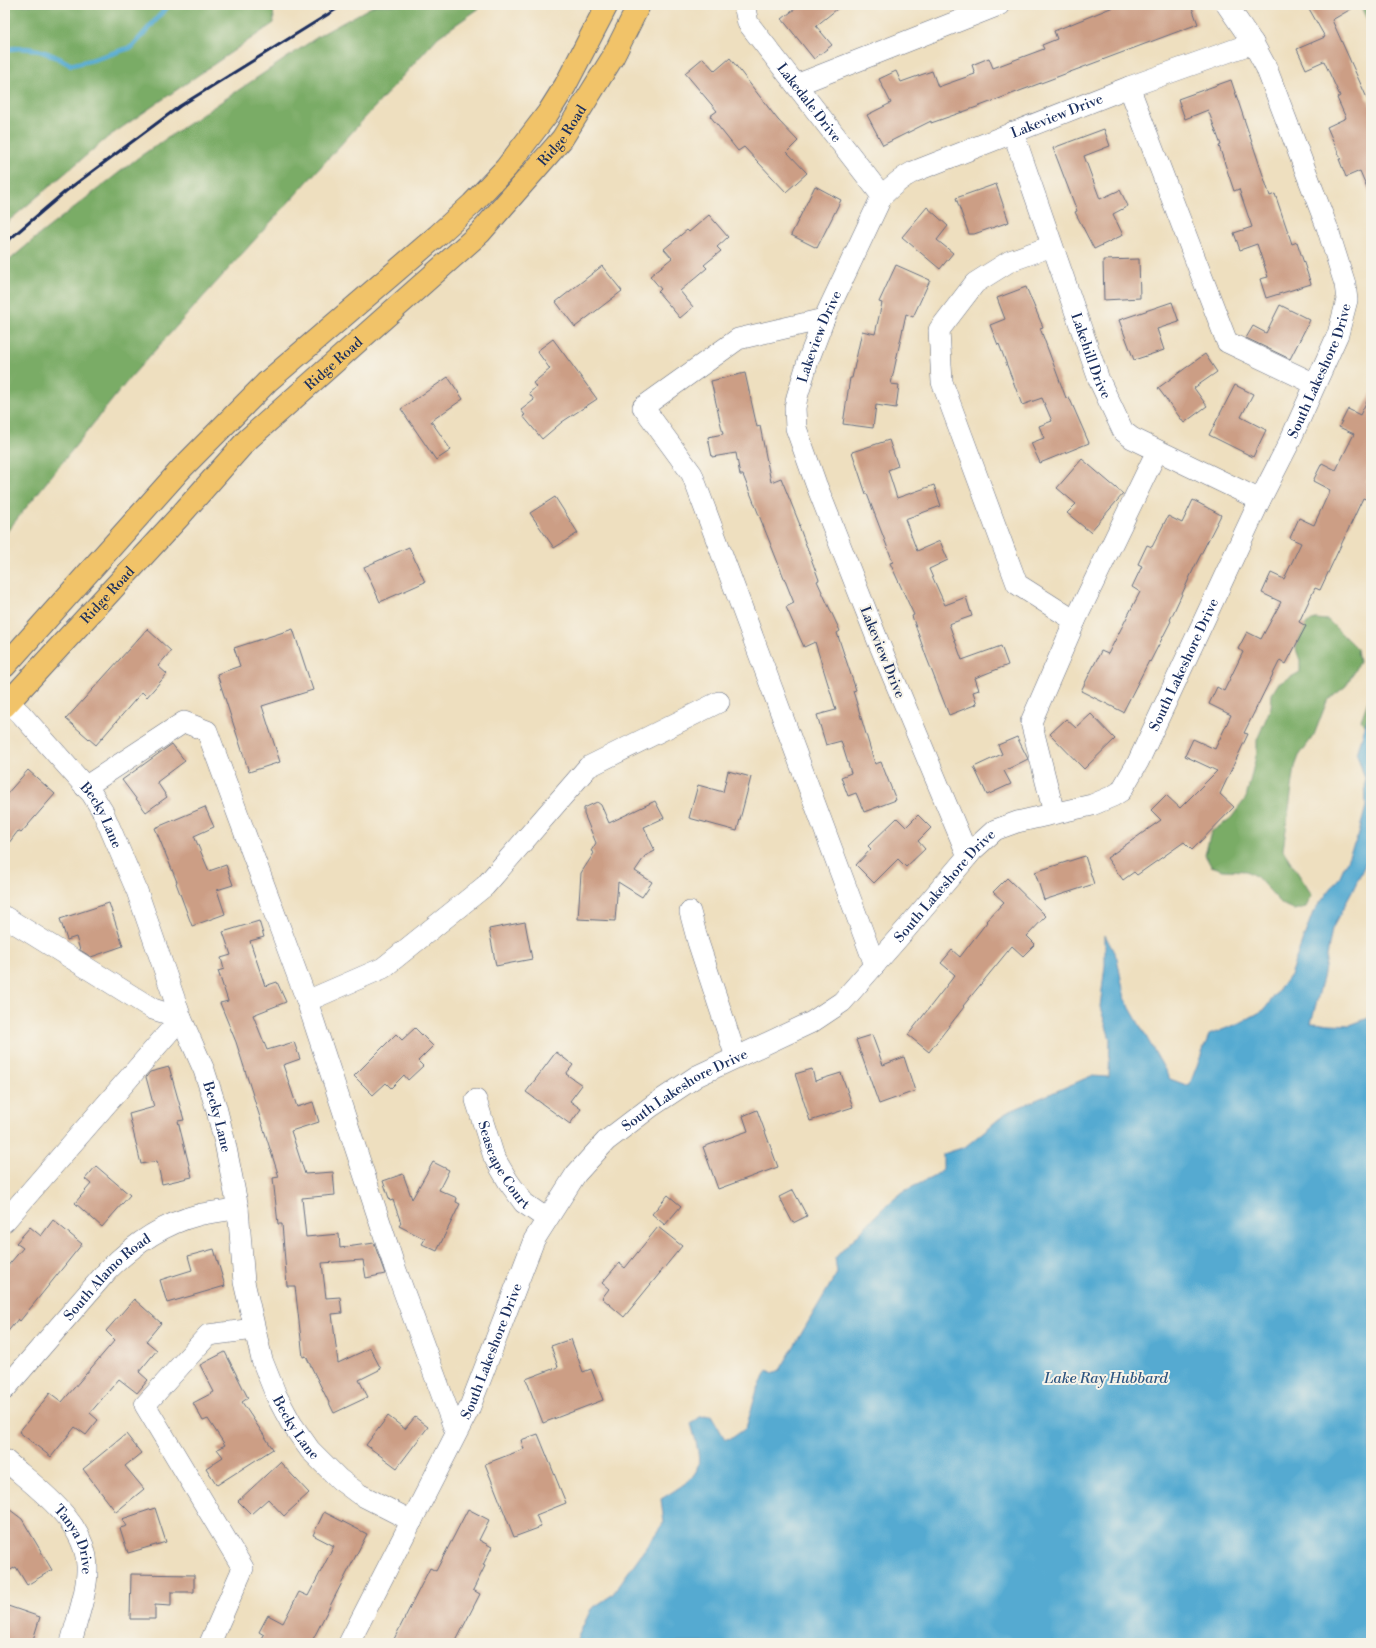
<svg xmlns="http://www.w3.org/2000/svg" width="1376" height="1648" font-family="'Libre Bodoni',serif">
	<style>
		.forest { fill: #7aac66; stroke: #4a6e62 }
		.water { fill: #54aad1; stroke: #386c98 }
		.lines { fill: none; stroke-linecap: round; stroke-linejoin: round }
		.stream { stroke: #54aad1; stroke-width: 5 }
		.building { fill: #cc9e85 }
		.minor-casing { stroke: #656d80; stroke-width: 22 }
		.major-casing { stroke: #656d80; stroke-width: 24 }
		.minor { stroke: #fff; stroke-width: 21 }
		.major { stroke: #f1c369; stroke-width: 22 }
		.rail { stroke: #1b2f5e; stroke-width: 3 }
		.labels { text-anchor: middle; stroke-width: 4; stroke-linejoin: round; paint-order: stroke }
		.street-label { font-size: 14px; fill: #1b2f5e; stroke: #f7f3e8 }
		.water-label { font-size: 15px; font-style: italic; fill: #2c5480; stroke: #f7f3e8 }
	</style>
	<rect width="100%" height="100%" fill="#f7f3e8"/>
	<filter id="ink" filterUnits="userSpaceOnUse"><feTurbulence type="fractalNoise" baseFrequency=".025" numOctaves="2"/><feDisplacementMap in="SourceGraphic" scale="8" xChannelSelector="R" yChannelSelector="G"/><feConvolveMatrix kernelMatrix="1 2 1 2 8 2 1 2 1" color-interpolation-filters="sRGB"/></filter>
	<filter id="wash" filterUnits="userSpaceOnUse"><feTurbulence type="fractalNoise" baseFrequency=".012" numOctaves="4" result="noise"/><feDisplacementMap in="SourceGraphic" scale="16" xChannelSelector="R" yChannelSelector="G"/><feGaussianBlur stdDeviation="0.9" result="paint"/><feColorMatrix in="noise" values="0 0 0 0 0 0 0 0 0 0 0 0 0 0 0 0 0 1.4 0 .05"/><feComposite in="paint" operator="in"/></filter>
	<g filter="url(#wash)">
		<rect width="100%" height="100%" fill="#eedfbf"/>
		<!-- forest -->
		<path class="forest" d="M5,5H273L274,23L108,137L5,224Z
			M375,5H484L438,37L129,379L5,534V264L40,234L139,157L322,34Z
			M1360,5H1371V28Z
			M1315,619L1328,620L1357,649L1359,662L1346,686L1327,701L1314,735L1299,756L1295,767L1283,850L1312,895L1306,907L1294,910L1282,904L1257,877L1246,871L1223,870L1211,866L1205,855L1211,832L1231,818L1246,798L1257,752V740L1271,707L1272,694L1278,684L1300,672V660L1296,649L1304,626Z
			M1371,692V735L1361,720Z"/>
		<!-- water -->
		<path class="water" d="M1371,705V852L1352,892L1332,929L1323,978L1311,1023L1350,1025L1371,1017V1643H575L591,1609L612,1595L664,1522L661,1499C702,1474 705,1471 691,1424L700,1417L711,1415L725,1439L732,1438L746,1428L757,1390L768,1370L773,1373L780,1370L837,1273L835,1258L882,1209L904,1191L933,1177L943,1169V1154L965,1147L1006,1113L1091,1076L1109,1077L1110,1039L1100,1007L1105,965V935L1117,958L1125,999L1170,1079L1189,1086L1209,1035L1240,1023L1264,1010L1290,975L1313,912L1339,878L1358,836L1366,806L1365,779L1357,754Z"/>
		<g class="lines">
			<!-- stream -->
			<path class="stream" d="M5,50C30,44 50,53 71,65L92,60L132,47L169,5"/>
		</g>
		<g id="blocks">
			<!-- building -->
			<path class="building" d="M800,5H842L816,26L832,45L814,59L782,19Z
				M1118,5H1191L1198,24L977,107L931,123V121L883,145L867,115L891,103L879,79L896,71L901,82L932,71L938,87L975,74L972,65L989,58L993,68L1044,49L1042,45L1057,39L1054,31Z
				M1307,5H1358L1332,20L1371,107V197L1360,171L1346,177L1339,159H1341L1327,127L1346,118L1337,98L1340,96L1324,61L1306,69L1297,49L1325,37Z
				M703,58L715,71L730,58L778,120L798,141L787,152L807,173L786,192L744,147L738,151L710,116L717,111L685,73Z
				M1231,80L1270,196L1275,194L1292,244L1297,242L1311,284L1266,298L1260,279L1268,277L1257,244L1240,250L1234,233L1252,227L1239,189L1234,191L1219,146L1221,145L1208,110L1185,119L1178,99Z
				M1104,129L1110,146L1084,156L1100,199L1120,190L1128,206L1113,214L1123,235L1094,249L1075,212L1077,211L1053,148Z
				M996,184L1009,222L974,234H969L956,198Z
				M815,186L841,200L817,248L791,235Z
				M927,207L948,226L937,240L953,253L940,269L902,237Z
				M709,215L728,237L717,247L721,251L704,265L707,268L680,291L693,307L680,318L658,292L661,289L650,276L672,258L664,249L687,230L689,232Z
				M1139,259L1140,298L1104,300L1103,260Z
				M896,265L930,280L913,317L906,314L891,384L899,385L896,408L876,405L873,428L843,424L850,378H852L862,331L875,334L882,303L879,302Z
				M602,266L622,291L575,327L556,302Z
				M1026,287L1043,327L1040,328L1066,398L1069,397L1089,443L1040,463L1031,443L1044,438L1039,426L1052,421L1042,398L1022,405L999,344L998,345L990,325L1005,319L997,298Z
				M1172,302L1179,322L1157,329L1164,350L1134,360L1119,320Z
				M1280,305L1310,320L1290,359L1246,338L1253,326L1266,333Z
				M553,339L597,399L562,422L542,439L523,416L525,415L521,410L534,400L529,393L536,387L533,383L550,369L537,351Z
				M1205,354L1217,372L1194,388L1207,406L1184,423L1158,388Z
				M745,373L757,427L760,426L771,482L781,478L800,525L799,526L819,580L817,581L840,631L837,633L856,690L853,691L875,764L881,762L896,800L864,812L856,793L848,796L841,777L851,773L841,741L826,745L817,715L836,710L815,642L804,647L786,607L794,603L743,475H740L736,453L712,457L708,437L723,434L711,381Z
				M448,377L463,399L431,421L451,450L436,460L401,409Z
				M1235,385L1253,394L1241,417L1266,430L1253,457L1209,435Z
				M1371,393V473L1366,482L1371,484V501L1363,498L1320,590L1315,588L1299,622L1306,626L1286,664L1280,660L1244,733L1248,734L1220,794L1234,807L1192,850L1184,842L1137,875L1134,872L1123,880L1107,858L1161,820L1151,810L1166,795L1180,808L1217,771L1185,756L1193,739L1215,749L1231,715L1209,704L1217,687L1224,691L1243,652L1238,649L1247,632L1261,639L1281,602L1262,593L1271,573L1284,579L1301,543L1290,538L1299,518L1314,525L1330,490L1313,481L1322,463L1336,470L1354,434L1339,427L1348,409L1360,415Z
				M889,440L898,466L888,470L897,498L934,485L941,506L905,519L917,551L940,541L948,560L929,569L945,605L966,597L972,616L949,624L962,660L1001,646L1008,665L975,678L979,690L973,692L977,704L949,715L926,656L912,616L914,615L890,563L893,562L867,494H866L852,452Z
				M1082,459L1123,494L1090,532L1067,513L1076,504L1057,488Z
				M555,497L578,533L554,548L530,513Z
				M1193,500L1221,515L1194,568L1170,620L1171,621L1150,662L1149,661L1123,712L1081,691L1101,651L1108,654L1140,592L1132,587L1142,566L1138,564L1147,545L1152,547L1168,516L1182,523Z
				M409,547L425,582L380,602L364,567Z
				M147,629L171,651L158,666L167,674L147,697L142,692L96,745L66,719Z
				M293,629L313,690L262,706L280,762L249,772L217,674L240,666L234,648Z
				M1091,714L1115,739L1084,769L1050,734L1066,719L1076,728Z
				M1017,737L1028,759L1004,771L1011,784L987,795L974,767L1002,754L998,745Z
				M172,744L185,761L157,782L167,797L146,812L122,780Z
				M28,770L55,794L21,833L18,831L5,848V796Z
				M728,771L751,777L737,831L689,818L698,785L723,792Z
				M655,801L664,818L644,827L655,851L645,856L635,871L652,882L642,897L618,882L615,921L578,919L581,873L594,853L591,851L596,843L584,814V808L597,802L601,805L609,823Z
				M205,807L214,827L194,836L209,871L226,865L233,885L217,890L225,914L192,926L176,883L177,882L155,828Z
				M918,815L931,828L918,841L925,849L906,867L898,859L874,883L856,865L871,849L868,846L897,818L906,827Z
				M1085,856L1094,884L1044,900L1035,872Z
				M1007,878L1046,916L1027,936L1035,944L1023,956L1012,946L963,1006L964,1007L929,1052L908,1035L955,975L941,963L952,950L960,957L987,922L986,921L1004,902L993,892Z
				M109,903L123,946L91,957L80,950L76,937L67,940L60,919Z
				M259,921L264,937L250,941L265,986L277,982L286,1002L253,1015L267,1050L294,1042L300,1059L283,1065L297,1107L313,1102L319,1122L291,1131L305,1174L333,1172L335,1195L302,1198L306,1237L339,1234L340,1248L374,1243L385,1274L366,1278L363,1260L322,1263L326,1298L340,1297L342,1313L332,1314L338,1363L370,1348L381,1369L359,1380L368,1397L334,1413L306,1356L303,1357L295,1286H287L282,1224H278L273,1178L279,1177L236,1042L220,1003L228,1001L218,971L224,969L221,958L231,955L223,932Z
				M525,922L532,959L496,966L489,929Z
				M415,1028L433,1046L418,1061L423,1066L408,1080L404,1075L391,1088L386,1083L373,1095L354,1076L396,1034L402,1040Z
				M872,1035L883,1065L904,1057L915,1091L879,1104L856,1040Z
				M556,1052L573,1065L566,1074L582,1085L570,1101L581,1109L570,1124L526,1092Z
				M169,1067L184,1120L178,1121L192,1177L162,1184L157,1161L141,1164L129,1114L154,1107L146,1077L150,1072Z
				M812,1069L815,1081L841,1073L853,1107L810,1121L795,1074Z
				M757,1110L778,1167L718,1189L703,1147L748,1131L743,1116Z
				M433,1162L449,1170L439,1190L457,1198L456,1202L460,1204L437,1251L422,1244L425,1239L399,1226L401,1223L393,1200L390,1201L383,1181L403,1174L412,1199Z
				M96,1166L130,1195L102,1227L75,1203L91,1184L85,1179Z
				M793,1190L807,1216L793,1223L779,1197Z
				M668,1195L681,1206L665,1225L652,1214Z
				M53,1220L82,1244L20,1321L18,1319L5,1335V1269L23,1248L16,1243L30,1227L41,1236Z
				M658,1227L682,1246L624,1317L602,1298L609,1289L602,1283L619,1263L625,1268Z
				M214,1249L225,1286L167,1303L160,1280L192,1270L188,1256Z
				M134,1299L161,1323L146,1341L157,1350L139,1372L148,1380L137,1393L119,1379L90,1413L98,1420L86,1435L75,1427L51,1457L19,1432L50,1393L62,1402L115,1340L106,1331Z
				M571,1339L583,1372L591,1369L603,1400L543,1423L526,1379L558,1367L551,1346Z
				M225,1352L248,1398L242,1402L273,1449L217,1485L206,1468L223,1457L217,1449L225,1445L208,1419L203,1421L193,1403L214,1392L200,1365Z
				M388,1416L405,1429L415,1417L428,1427L397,1468L366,1445Z
				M126,1434L141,1453L125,1466L144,1489L116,1512L83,1469Z
				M538,1434L566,1503L536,1515L541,1527L514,1537L485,1464L524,1449L521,1440Z
				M280,1462L309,1493L284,1516L268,1499L251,1514L238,1501Z
				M5,1506L22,1519L52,1570L27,1585L16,1567L5,1573Z
				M155,1508L166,1542L128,1553L120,1528L127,1526L122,1519Z
				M468,1509L489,1520L479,1540L492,1547L483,1565L485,1566L473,1590L480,1594L455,1643H392L430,1568L436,1571Z
				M324,1512L367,1534L311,1643H259L264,1635L259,1632L268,1615L283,1623L299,1592L308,1596L334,1546L313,1535Z
				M131,1574L194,1575V1592H171V1606L155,1605V1619H130Z
				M5,1605L40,1617L32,1643H5Z"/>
		</g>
	</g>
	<g filter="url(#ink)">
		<use href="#blocks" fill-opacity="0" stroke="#656d80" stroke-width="1"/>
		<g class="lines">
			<!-- minor casing -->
			<g class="minor-casing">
				<g id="minor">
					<path id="s1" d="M746,5L745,9L748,23L882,196"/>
					<path d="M796,85L999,5"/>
					<path d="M1129,87L1227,342L1315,384"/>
					<path id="s2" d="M1013,132L1099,380L1123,431L1132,438L1260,500"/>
					<path d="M1052,246L1010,261L975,283L939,330L942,382L1017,584L1075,621"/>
					<path d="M824,319L738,339L643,407L692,474L875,965"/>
					<path id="s3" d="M5,699L21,714L92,794L103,812L137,891L181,1018L204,1070L216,1107L225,1143L238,1208L244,1282L262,1360L276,1395L291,1423L310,1450L339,1479L359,1494L412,1521"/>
					<path d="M85,787L184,722L207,731L307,1001L394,1265L456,1433"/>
					<path d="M1054,813L1031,722L1075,621L1157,451"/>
					<path id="s4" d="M968,856L878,641L816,484L796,428L795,408L797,397L808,361L824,319L882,196C892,186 901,178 913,172L1129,87L1253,43"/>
					<path d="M690,912L698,942L736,1057"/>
					<path d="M5,917L153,1009L181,1018L5,1221"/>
					<path d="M307,1001L383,968L485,886L588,767L719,702"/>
					<path id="s5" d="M476,1100L494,1157L508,1181L524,1203L547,1219"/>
					<path id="s6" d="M5,1389L108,1270C133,1245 163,1224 198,1215C211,1212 225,1211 238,1208"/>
					<path id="s7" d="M5,1460C35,1487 86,1521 87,1566C88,1591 77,1618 71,1643"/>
					<path d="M210,1643L243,1568L145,1405L208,1335L254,1329"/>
					<path id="s8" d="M349,1643L469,1409L534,1240L576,1174L606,1141L652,1106L697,1076L812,1022L842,1002L907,928L973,850L995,830L1017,822L1092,805L1113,796L1121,791L1138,762L1260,500L1288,445L1338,334L1347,300L1345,284L1327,227L1266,67L1253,43L1227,5"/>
				</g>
			</g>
			<!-- major casing -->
			<g class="major-casing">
				<g id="major">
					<path d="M5,666L181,469L267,382L438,235L472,204L506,168L548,113L565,86L607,5"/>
					<path id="s9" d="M5,706L179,517L247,440L480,233L562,139L613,57L639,5"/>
				</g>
			</g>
			<!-- minor -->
			<use href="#minor" class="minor"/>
			<!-- major -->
			<use href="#major" class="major"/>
			<!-- rail -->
			<path class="rail" d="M5,243L66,191L180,106L343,5"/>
		</g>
	</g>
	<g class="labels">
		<!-- street labels -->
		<g class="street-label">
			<text dy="5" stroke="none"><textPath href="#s1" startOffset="119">Lakedale Drive</textPath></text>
			<text dy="5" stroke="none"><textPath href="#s4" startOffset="905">Lakeview Drive</textPath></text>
			<text dy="5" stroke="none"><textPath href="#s9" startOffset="799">Ridge Road</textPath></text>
			<text dy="5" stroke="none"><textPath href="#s4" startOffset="557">Lakeview Drive</textPath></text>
			<text dy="5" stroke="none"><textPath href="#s2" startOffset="237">Lakehill Drive</textPath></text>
			<text dy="5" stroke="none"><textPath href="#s9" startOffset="475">Ridge Road</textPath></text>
			<text dy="5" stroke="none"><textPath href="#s8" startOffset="1670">South Lakeshore Drive</textPath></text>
			<text dy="5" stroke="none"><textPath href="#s9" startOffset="151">Ridge Road</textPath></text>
			<text transform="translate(883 652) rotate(68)" y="5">Lakeview Drive</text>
			<text dy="5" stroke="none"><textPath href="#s8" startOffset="1346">South Lakeshore Drive</textPath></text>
			<text dy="5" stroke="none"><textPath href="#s3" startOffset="152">Becky Lane</textPath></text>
			<text dy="5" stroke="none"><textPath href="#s8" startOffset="997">South Lakeshore Drive</textPath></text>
			<text dy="5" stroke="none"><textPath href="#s8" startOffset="661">South Lakeshore Drive</textPath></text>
			<text dy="5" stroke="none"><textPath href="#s3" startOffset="476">Becky Lane</textPath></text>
			<text dy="5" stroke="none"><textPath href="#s5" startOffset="71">Seascape Court</textPath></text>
			<text dy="5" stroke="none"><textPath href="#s6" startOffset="152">South Alamo Road</textPath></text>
			<text dy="5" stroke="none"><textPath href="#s8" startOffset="325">South Lakeshore Drive</textPath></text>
			<text dy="5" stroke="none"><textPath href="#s3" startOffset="800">Becky Lane</textPath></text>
			<text dy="5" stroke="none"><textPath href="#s7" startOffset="108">Tanya Drive</textPath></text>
		</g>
		<!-- water labels -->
		<g class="water-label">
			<text x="1106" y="1383">Lake Ray Hubbard</text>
		</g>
	</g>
	<!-- margin -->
	<rect width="1376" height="1648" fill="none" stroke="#f7f3e8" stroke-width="20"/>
</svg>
